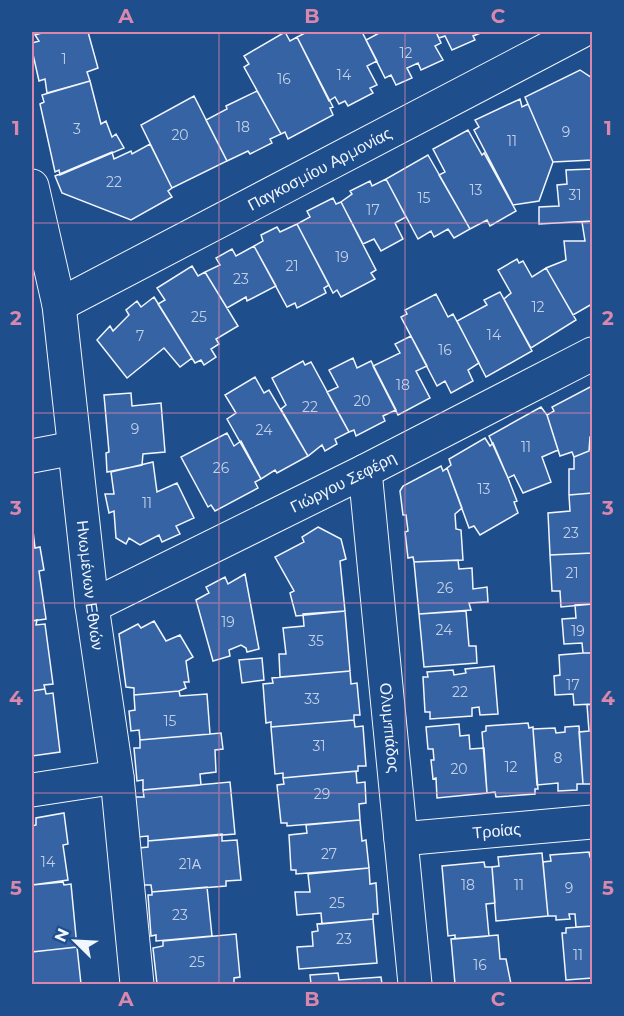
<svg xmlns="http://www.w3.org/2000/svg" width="624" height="1016" font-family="Montserrat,sans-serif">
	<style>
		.building { fill: #3563a3; stroke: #f2f6ff; stroke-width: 1.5 }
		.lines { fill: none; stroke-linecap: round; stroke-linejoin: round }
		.minor-casing { stroke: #f2f6ff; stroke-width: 35 }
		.minor { stroke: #1f4e8c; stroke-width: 33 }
		.grid { fill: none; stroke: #da87ad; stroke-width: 1.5; stroke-opacity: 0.55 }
		.labels { text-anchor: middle; stroke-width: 4.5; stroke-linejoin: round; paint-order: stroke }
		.number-label { font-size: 14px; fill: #c3d1e8 }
		.street-label { font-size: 16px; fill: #f2f6ff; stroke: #1f4e8c }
		.neatline { fill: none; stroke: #da87ad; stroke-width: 2 }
		.grid-label { font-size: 20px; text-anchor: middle; font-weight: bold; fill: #da87ad }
	</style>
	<rect width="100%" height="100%" fill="#1f4e8c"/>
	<!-- building -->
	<path class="building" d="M45,32H88L98,68L87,72L90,81L47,93L45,79L39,81L32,50V43L39,41L35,35Z
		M285,32L290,41L297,37L333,107L330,108L333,115L288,139L285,132L281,134L244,67L249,64L244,56Z
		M307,32H362L377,61L367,66L377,85L370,88L373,93L348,106L345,101L339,104L335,97L329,101L297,37Z
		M381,32H436L441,43L435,46L443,60L421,70L418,63L407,68L412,78L396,85L391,75L385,78L366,40Z
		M436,32H483L473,36L475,40L452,50L445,36L439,38Z
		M580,70L592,78V160L553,162L525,97Z
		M90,81L101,124L106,121L112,137L116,134L124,148L60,175L59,170L55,172L40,104L44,102L42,95Z
		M257,91L281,134L270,139L272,143L250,154L248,151L227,161L206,120L227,109L226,106Z
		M194,96L227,161L172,188L141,125Z
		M520,99L522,107L528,104L553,162L539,201L513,205L474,130L479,127L475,120Z
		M468,130L482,155L484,153L516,211L490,226L487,220L470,229L439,175L445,172L433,149Z
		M150,144L172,188L168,191L172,197L131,220L62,193L55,176L112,152L114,159L131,151L132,154Z
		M428,155L470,229L454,238L448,229L434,237L431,231L418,239L386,179Z
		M592,169V221L539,224V207L559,206L557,185L567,184L566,170Z
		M386,179L406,217L395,223L403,239L381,251L374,239L363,244L341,202L352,194L350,191L370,181L372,186Z
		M333,198L336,204L341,202L376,270L371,273L375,279L341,297L337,290L333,293L297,224L310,217L307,211Z
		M592,221V304L573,315L546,268L566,260L564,241H585L582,222Z
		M297,224L329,285L324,288L326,293L297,308L295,303L287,307L254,246L263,241L261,235L277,227L280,232Z
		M254,246L276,286L247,301L246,297L227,308L205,272L220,265L216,258L232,249L236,256Z
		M517,259L519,263L523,261L532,277L546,268L576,320L531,348L504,299L511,293L498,270Z
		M192,266L198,276L205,272L238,326L216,339L219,344L211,349L216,357L204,365L201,360L195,363L158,304L165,300L157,288Z
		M500,292L532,351L486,377L457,321L487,305L484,300Z
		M436,294L448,317L453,314L479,363L468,370L473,381L451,393L445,381L437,386L401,317L407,314L405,310Z
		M154,297L192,358L180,367L164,348L127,378L97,340L110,326L113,331L129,315L126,310L137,301L141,307Z
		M411,336L427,366L416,371L430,398L398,415L373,366L400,353L395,344Z
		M353,358L357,368L371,361L396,410L383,416L385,421L356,436L354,430L349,432L327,392L338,387L329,370Z
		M303,361L305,365L311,362L349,432L335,439L337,444L325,451L322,445L308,456L281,409L286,405L272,378Z
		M255,377L264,393L269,390L308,456L277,473L275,470L261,479L227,419L236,413L225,395Z
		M592,386V437H590L589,451L574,457L572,452L560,456L547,415L554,411L552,407Z
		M131,393L132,406L161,403L165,452L143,454L142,465L107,472L106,453L109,452L104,395Z
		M541,407L547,415L558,450L542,457L551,482L523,493L514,475L508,478L489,436Z
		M227,433L234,446L241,441L261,479L255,482L258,488L215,511L211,505L208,507L181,457Z
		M485,438L490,446L493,443L508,478L517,501L514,502L518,513L480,535L474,526L469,528L447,468L451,465L449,459Z
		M590,443H592V493L569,495V469H574V457L589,451Z
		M153,462L157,492L177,483L194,518L176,526L180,534L162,542L159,535L140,545L129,538L126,544L116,538L114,511L109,513L105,494H114L111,472Z
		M441,466L443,471L447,468L462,508L455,514L456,529L461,530L463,560L414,562L413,557L408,558L405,532L408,531L406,515H403L400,491L403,486Z
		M592,493V553L550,555L548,513L570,511L569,495Z
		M32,522L35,548L40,547L44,570L39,571L46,619L32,621Z
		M318,527L341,539L346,559L340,561L345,611L296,616L290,593L294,591L275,557L304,542L302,537Z
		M592,553V604L561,607L560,591H552L550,555Z
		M458,560L459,569L472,568L473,589L487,587L488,602L469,603L471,610L419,614L414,562Z
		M245,574L259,649L247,652L246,648L241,645L229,650L230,656L213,661L196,600L209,593L206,587L225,577L228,584Z
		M592,604V653H583L582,643L564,644L562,619L576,618L575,605Z
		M345,611L350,671L280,677L279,654H286L283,628L304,626L303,614Z
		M466,611L469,646H476L477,663L424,667L419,614Z
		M37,620L36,625L45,624L53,684L44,685L45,689L32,691V621Z
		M154,621L166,641L180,635L193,657L186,661L189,682H184L186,688L179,691L134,695V688L126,687L119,634L138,624L141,628Z
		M583,653H592V704L574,705L573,694L555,695L554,676L560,675L559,655Z
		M262,658L264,680L242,683L239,660Z
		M494,666L498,714L480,715L479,707L472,708V716L430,719V712H425L423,677H428L427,672L453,670L454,675L466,673L465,669Z
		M350,671L351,684L357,683L360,715H354V720L271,727V722L266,723L263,684L273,683L272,678Z
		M45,689L46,694L53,693L60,752L32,756V691Z
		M179,691L180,696L207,694L210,734L140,740L139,730L131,731L129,711L135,710L134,695Z
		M592,704V784H583L579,732L589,731L587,705Z
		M354,720L355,727L363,726L366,766H358V771L283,778V773L275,774L271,727Z
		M528,723L529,728L533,727V729L538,789H535V794L496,797L495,792L487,793L482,732L486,731V726Z
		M459,724L460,736L469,735L470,749L484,748L487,793L437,798L436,778L433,779L431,760H434L433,749H428L426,727Z
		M579,726L583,784H577V790L558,791V783L537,785L533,729L555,728L556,733L565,732V727Z
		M221,733L223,749L215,750L216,772L200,774L201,785L143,790V780L137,781L134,748H140V740Z
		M356,771L357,783L365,782L366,803L359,804L360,820L287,826V823H281L277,785L284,784L283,778Z
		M230,782L235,834L148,841V836L138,837L135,797H144L143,790Z
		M64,813L68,844L63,845L68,880L32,885V826L36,825V818Z
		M360,820L362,841L366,840L369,868L296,874V870H291L289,835L307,833L306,825Z
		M222,834V841L237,840L241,880L226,881V886L152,892L151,885H142L139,848L148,847V841Z
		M589,852L590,857H592V926L576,927L575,914H569L570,919L556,920V916H548L543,862L551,861L550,855Z
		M542,853L548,916L496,921L492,867L499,866L498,857Z
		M484,862L485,867H492L495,903L486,904L489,936L455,939V935L448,936L442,866Z
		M369,868L370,884L376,883L378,914H373V919L322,924L321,913L297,915L295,892H310L308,874Z
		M63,882L64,885L71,884L77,947L32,952V885Z
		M207,887L212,936L156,941V935L151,936L148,895H152V892Z
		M373,919L377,963L299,969L297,947L313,946L312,932L318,931L317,924Z
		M592,926V978L566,980L562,933H566V928Z
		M236,934L240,977L234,978V984H157L153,948L163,946V941Z
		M498,935L500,959H506L511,984H455L451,939Z
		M77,947L81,984H32V952Z
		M338,973L339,980L381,977L382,984H311L310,975Z"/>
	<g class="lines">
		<!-- minor casing -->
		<g class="minor-casing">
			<g id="minor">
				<path id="s1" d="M32,186L59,305L92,606L117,777L137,984"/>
				<path id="s2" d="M59,305L580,32"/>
				<path d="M32,456L74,448"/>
				<path id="s3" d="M365,471L415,984"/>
				<path id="s4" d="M92,606L365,471L592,354"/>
				<path d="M32,790L117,777"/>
				<path id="s5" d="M401,839L592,822"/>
			</g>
		</g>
		<!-- minor -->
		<use href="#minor" class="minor"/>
	</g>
	<!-- grid -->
	<path class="grid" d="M219,32V984M405,32V984M32,223H592M32,413H592M32,603H592M32,793H592"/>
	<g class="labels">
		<!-- number labels -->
		<g class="number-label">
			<text x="406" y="58">12</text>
			<text x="64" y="64">1</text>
			<text x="344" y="80">14</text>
			<text x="284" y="84">16</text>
			<text x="243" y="132">18</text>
			<text x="77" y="134">3</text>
			<text x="566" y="137">9</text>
			<text x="180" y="140">20</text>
			<text x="512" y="146">11</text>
			<text x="114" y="187">22</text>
			<text x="476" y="195">13</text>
			<text x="575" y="200">31</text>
			<text x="424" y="203">15</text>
			<text x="373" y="215">17</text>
			<text x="342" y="262">19</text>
			<text x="292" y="271">21</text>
			<text x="241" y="284">23</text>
			<text x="538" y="312">12</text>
			<text x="199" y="322">25</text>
			<text x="494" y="340">14</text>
			<text x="140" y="341">7</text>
			<text x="445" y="355">16</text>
			<text x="403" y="390">18</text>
			<text x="362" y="406">20</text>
			<text x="310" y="412">22</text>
			<text x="135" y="434">9</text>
			<text x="264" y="435">24</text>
			<text x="526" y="452">11</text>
			<text x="221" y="473">26</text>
			<text x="484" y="494">13</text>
			<text x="147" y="508">11</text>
			<text x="571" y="538">23</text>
			<text x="572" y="578">21</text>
			<text x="445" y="593">26</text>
			<text x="228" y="627">19</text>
			<text x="444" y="635">24</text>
			<text x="578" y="636">19</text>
			<text x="316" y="646">35</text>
			<text x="573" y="690">17</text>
			<text x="460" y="697">22</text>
			<text x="312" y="704">33</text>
			<text x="170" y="726">15</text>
			<text x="319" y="751">31</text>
			<text x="558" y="763">8</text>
			<text x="511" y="772">12</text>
			<text x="459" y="774">20</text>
			<text x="322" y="799">29</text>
			<text x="329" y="859">27</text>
			<text x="48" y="867">14</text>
			<text x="190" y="869">21Α</text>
			<text x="468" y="890">18</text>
			<text x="519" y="890">11</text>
			<text x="569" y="893">9</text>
			<text x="337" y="908">25</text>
			<text x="180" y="920">23</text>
			<text x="344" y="944">23</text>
			<text x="578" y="960">11</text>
			<text x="197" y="967">25</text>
			<text x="480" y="970">16</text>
		</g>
		<!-- street labels -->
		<g class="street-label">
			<text dy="6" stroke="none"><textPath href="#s2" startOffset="294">Παγκοσμίου Αρμονίας</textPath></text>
			<text dy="6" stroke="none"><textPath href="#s4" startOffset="280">Γιώργου Σεφέρη</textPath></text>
			<text dy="6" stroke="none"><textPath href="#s1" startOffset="404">Ηνωμένων Εθνών</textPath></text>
			<text dy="6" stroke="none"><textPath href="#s3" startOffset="258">Ολυμπιάδος</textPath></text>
			<text dy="6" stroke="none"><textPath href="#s5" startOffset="96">Τροίας</textPath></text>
		</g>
	</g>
	<!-- border -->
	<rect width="624" height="1016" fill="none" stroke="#1f4e8c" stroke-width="66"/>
	<!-- north arrow -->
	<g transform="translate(75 941) rotate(294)" stroke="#1f4e8c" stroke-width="4.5" paint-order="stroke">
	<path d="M0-4.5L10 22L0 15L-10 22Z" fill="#f2f6ff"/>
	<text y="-9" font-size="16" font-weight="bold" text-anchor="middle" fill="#f2f6ff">N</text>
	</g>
	<rect x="33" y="33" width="558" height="950" class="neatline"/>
	<g class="grid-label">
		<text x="126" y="23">A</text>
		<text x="312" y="23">B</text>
		<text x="498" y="23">C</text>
		<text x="16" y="135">1</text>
		<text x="608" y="135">1</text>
		<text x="16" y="325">2</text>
		<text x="608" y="325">2</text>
		<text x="16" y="515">3</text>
		<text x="608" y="515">3</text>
		<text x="16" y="705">4</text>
		<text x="608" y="705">4</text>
		<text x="16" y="895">5</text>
		<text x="608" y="895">5</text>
		<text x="126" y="1006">A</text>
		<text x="312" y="1006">B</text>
		<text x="498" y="1006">C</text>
	</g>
</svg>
